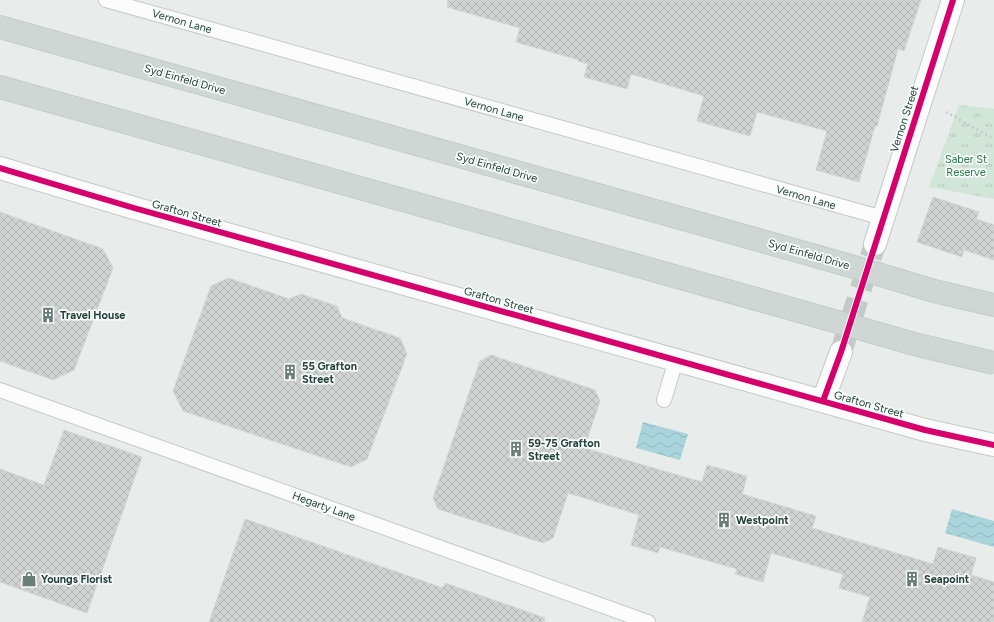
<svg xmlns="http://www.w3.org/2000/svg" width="994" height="622" font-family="Figtree,sans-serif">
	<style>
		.park { fill: url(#park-tufts) }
		.water { fill: url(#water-waves) }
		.building { fill: url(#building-cross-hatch); stroke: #d1d6d4 }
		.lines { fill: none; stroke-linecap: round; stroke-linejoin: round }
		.minor-tunnel { stroke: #c1cbc8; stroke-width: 22; stroke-dasharray: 22 11; stroke-linecap: butt }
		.service-casing { stroke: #c5cac8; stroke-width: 16 }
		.minor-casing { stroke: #c5cac8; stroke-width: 24 }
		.primary-casing { stroke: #c3ccc9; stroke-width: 24 }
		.path { stroke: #c3ccca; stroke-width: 2.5; stroke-dasharray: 2 3; stroke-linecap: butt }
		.service { stroke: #fcfcfc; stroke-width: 14 }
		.minor { stroke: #fcfcfc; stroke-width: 22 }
		.primary { stroke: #cfd7d5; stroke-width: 22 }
		.primary-bridge-casing { stroke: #c3ccc9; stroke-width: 24; stroke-linecap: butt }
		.primary-bridge { stroke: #cfd7d5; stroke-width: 22 }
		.cycleway-casing { stroke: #f7fbf9; stroke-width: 8 }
		.cycleway { stroke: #d6006c; stroke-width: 6 }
		.labels { text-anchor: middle; stroke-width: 3.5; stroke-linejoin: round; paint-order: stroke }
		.street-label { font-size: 11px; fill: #24423a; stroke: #f7fbf9 }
		.park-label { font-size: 11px; fill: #2d7a4b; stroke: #f7fbf9 }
		.poi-label { font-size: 11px; font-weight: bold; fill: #24423a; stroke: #f7fbf9; text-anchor: start }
	</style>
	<defs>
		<pattern id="park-tufts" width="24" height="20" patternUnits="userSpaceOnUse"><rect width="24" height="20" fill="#d1e6d8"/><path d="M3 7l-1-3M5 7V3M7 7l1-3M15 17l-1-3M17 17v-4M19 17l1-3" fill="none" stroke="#b3c6ba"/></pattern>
		<pattern id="water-waves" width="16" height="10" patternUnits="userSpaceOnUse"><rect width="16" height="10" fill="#a9d4db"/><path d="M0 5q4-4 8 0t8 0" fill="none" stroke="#91b7bd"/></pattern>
		<pattern id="building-cross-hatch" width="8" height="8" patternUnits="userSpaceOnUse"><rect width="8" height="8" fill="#cfd4d2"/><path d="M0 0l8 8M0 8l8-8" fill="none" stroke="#b2b7b5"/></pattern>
	</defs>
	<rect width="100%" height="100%" fill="#e8edeb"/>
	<!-- park -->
	<path class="park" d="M959,105L994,109V199L929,187Z"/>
	<!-- water -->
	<path class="water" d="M643,422L688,434L680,460L636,448Z
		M952,509L994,521V547L945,533Z"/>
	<!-- building -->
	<path class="building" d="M448,0H921L904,51L898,49L877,126H875L859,182L816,170L827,131L757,112L750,136L697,121L704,96L631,74L627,89L584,77L588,64L578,61L579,60L516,42L520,28L447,7Z
		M933,197L979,212L976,219L994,225V260L964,250L962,257L917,242Z
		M0,212L103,249L113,268L74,370L53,380L0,361Z
		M229,278L289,299L301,294L337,306L342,318L400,338L407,354L367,459L351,467L183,411L173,391L211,286Z
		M491,355L595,390L600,401L584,448L702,482L707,465L747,476L742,494L816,516L812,528L933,564L938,547L976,558L971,575L994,582V622H862L870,597L839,588L843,574L771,553L763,582L735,574L737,569L660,547L658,553L631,545L639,515L568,493L553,538L543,543L438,509L433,498L480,361Z
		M64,430L142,457L87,613L0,582V469L44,485Z
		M245,519L443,588L445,583L545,618L544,622H209Z"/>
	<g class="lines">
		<!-- minor-tunnel -->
		<path class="minor-tunnel" d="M841,352L875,244"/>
		<!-- service casing -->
		<g class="service-casing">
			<path id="service" d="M106,0L883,218
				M0,390L648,622
				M664,400L676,360"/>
		</g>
		<!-- minor casing -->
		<g class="minor-casing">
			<path id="minor" d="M0,168L134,208L925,430L994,445
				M875,244L953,0
				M823,401L841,352"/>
		</g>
		<!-- primary casing -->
		<g class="primary-casing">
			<path id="primary" d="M0,27L819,257
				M0,87L799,311
				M868,271L934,291L994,305"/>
		</g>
		<!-- path -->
		<path class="path" d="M946,112L994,139"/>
		<!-- service -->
		<use href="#service" class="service"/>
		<!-- minor -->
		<use href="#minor" class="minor"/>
		<!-- primary -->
		<use href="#primary" class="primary"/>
		<!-- primary-bridge casing -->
		<g class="primary-bridge-casing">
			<path id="primary-bridge" d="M819,257L868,271
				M799,311L918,345L994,363"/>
		</g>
		<!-- primary-bridge -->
		<use href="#primary-bridge" class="primary-bridge"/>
		<!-- cycleway casing -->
		<g class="cycleway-casing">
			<path id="cycleway" d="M0,168L134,208L925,430L994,445
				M823,401L841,352L953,0"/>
		</g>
		<!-- cycleway -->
		<use href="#cycleway" class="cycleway"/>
	</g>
	<!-- icons -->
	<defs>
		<g id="building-bare" transform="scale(1.2)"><path d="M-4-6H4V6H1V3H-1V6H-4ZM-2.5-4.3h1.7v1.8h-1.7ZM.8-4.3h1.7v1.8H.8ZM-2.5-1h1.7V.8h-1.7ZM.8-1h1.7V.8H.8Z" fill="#697e78" stroke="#f7fbf9" stroke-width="2.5" paint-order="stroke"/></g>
		<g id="shop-bare" transform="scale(1.2)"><path d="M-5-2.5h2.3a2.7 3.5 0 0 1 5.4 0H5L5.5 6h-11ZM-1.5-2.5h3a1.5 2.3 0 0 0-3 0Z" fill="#697e78" stroke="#f7fbf9" stroke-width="2.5" paint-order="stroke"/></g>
	</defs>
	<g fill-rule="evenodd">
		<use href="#building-bare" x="48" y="315"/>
		<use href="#building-bare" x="290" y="372"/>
		<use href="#building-bare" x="516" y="449"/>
		<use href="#building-bare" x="724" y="520"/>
		<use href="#shop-bare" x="29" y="579"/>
		<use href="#building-bare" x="912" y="579"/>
	</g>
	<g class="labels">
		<!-- street labels -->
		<g class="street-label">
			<text transform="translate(182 21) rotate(16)" y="4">Vernon Lane</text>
			<text transform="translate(185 79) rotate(16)" y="4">Syd Einfeld Drive</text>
			<text transform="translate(494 109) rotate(16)" y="4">Vernon Lane</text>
			<text transform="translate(904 119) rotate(-72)" y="4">Vernon Street</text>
			<text transform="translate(497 167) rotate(16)" y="4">Syd Einfeld Drive</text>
			<text transform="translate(806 197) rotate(16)" y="4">Vernon Lane</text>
			<text transform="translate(187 213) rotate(16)" y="4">Grafton Street</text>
			<text transform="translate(809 254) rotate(16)" y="4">Syd Einfeld Drive</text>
			<text transform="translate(499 300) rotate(16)" y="4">Grafton Street</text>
			<text transform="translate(869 404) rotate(16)" y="4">Grafton Street</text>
			<text transform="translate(324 506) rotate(20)" y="4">Hegarty Lane</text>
		</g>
		<!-- park labels -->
		<g class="park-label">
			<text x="966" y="163">Saber St<tspan x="966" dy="13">Reserve</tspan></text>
		</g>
		<!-- poi labels -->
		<g class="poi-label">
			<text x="60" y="319">Travel House</text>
			<text x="302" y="370">55 Grafton<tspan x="302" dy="13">Street</tspan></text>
			<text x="528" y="447">59-75 Grafton<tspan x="528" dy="13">Street</tspan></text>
			<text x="736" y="524">Westpoint</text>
			<text x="41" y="583">Youngs Florist</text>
			<text x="924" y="583">Seapoint</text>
		</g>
	</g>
</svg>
